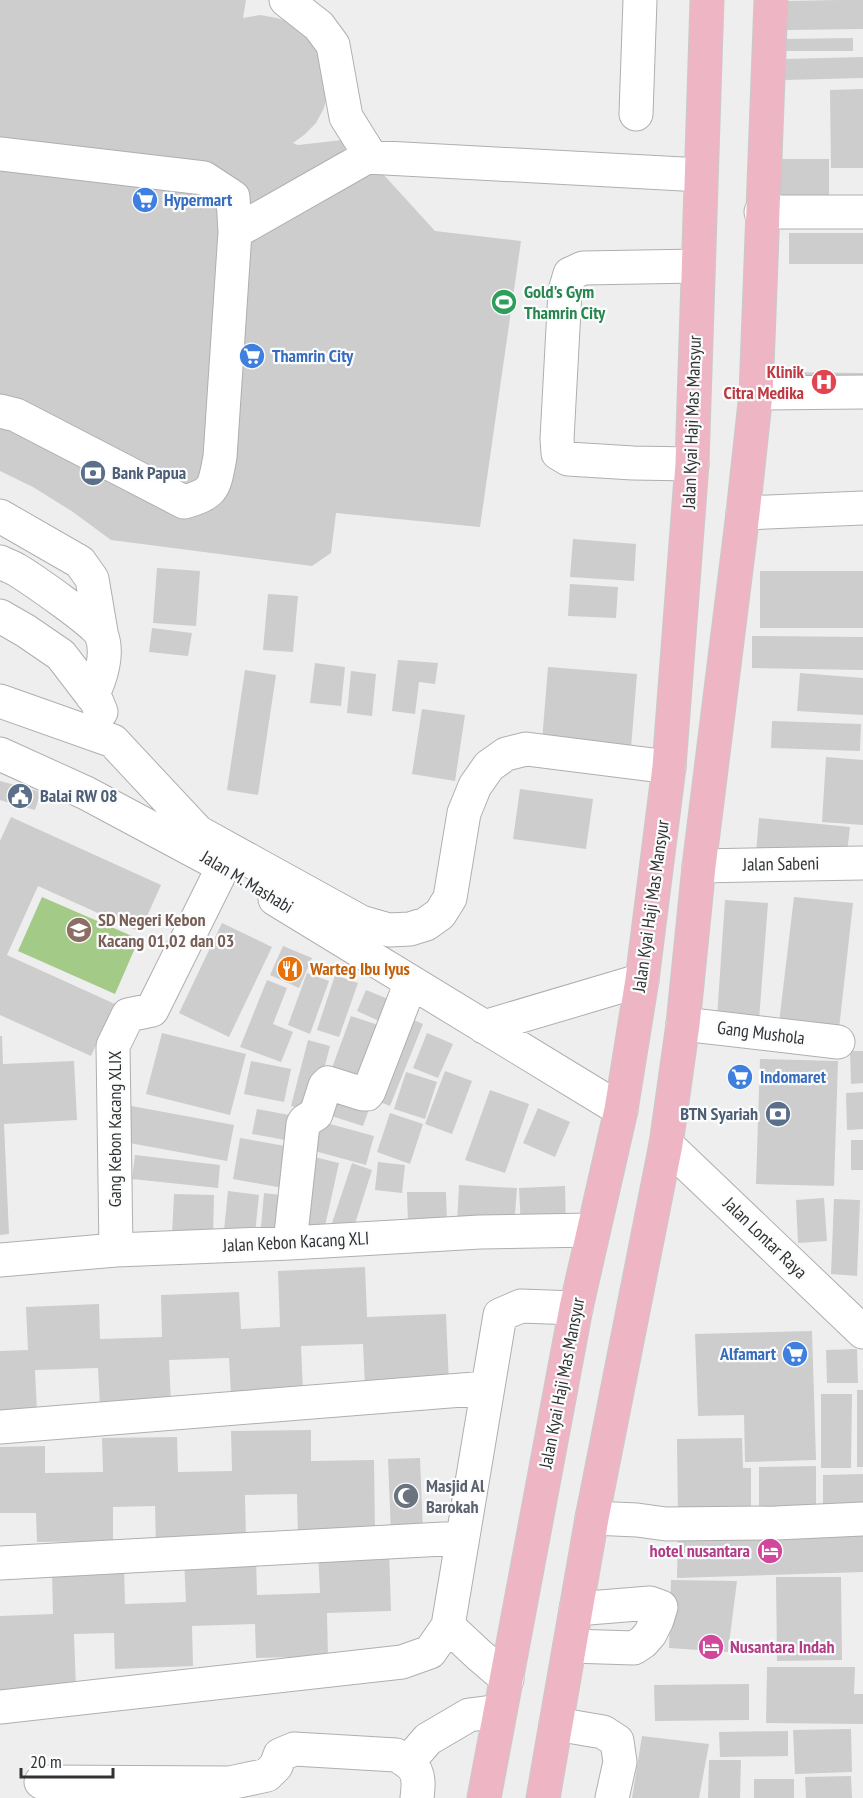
<svg xmlns="http://www.w3.org/2000/svg" width="863" height="1798" font-family="'PT Sans Narrow',sans-serif">
	<style>
		.green { fill: #a4ca88 }
		.building { fill: #cecdcd }
		.lines { fill: none; stroke-linecap: round; stroke-linejoin: round }
		.minor-casing { stroke: #afafb0; stroke-width: 35 }
		.major-casing { stroke: #cacaca; stroke-width: 35 }
		.minor { stroke: #fff; stroke-width: 33 }
		.major { stroke: #eeb5c5; stroke-width: 33 }
		.labels { text-anchor: middle; stroke-width: 4.5; stroke-linejoin: round; paint-order: stroke }
		.shop-label { font-size: 18px; font-weight: bold; fill: #366cbe; stroke: #fbfcfd; text-anchor: start }
		.leisure-label { font-size: 18px; font-weight: bold; fill: #27864d; stroke: #fbfcfd; text-anchor: start }
		.health-label { font-size: 18px; font-weight: bold; fill: #be3a42; stroke: #fbfcfd; text-anchor: end }
		.street-label { font-size: 18px; fill: #323232; stroke: #fbfcfd }
		.service-label { font-size: 18px; font-weight: bold; fill: #4e5e75; stroke: #fbfcfd; text-anchor: start }
		.education-label { font-size: 18px; font-weight: bold; fill: #785e54; stroke: #fbfcfd; text-anchor: start }
		.food-label { font-size: 18px; font-weight: bold; fill: #c56008; stroke: #fbfcfd; text-anchor: start }
		.worship-label { font-size: 18px; font-weight: bold; fill: #5b616d; stroke: #fbfcfd; text-anchor: start }
		.hotel-label { font-size: 18px; font-weight: bold; fill: #b23c85; stroke: #fbfcfd; text-anchor: end }
	</style>
	<rect width="100%" height="100%" fill="#eeeeef"/>
	<!-- green -->
	<path class="green" d="M42,897L139,939L115,994L18,951Z"/>
	<!-- building -->
	<path class="building" d="M0,0H246L243,18L260,15L277,18L292,23L317,44L328,91L324,108L316,123L304,135L293,143L298,145L351,139L435,231L521,241L480,527L336,513L331,553L312,566L111,540L73,512L33,487L0,471Z
		M839,0H863V29L787,30L786,1Z
		M853,38V51H783V39Z
		M863,57V78L785,80L784,59Z
		M863,89V168H831L830,90Z
		M776,159H829V204H776Z
		M789,233H863V264H789Z
		M786,372L863,373V391H786Z
		M573,539L636,544L634,581L570,577Z
		M157,568L200,571L196,626L153,623Z
		M760,571H863V628H760Z
		M570,584L618,587L616,618L568,616Z
		M268,594L298,596L293,652L263,650Z
		M152,628L192,633L188,656L149,652Z
		M752,636L863,637V670L752,668Z
		M398,660L438,663L435,684L419,682L415,714L392,711Z
		M315,663L345,667L341,706L310,703Z
		M548,667L637,674L631,748L542,741Z
		M245,670L276,675L258,795L227,790Z
		M351,671L376,674L372,716L347,713Z
		M800,673L863,678V715L797,711Z
		M422,709L465,715L455,781L412,774Z
		M772,721L861,724L860,751L771,748Z
		M826,757L863,760V825L822,822Z
		M0,781L41,792L35,810L0,800Z
		M520,789L593,799L586,849L513,839Z
		M11,817L161,885L140,932L38,886L7,955L115,1004L91,1056L0,1015V841Z
		M759,818L850,827L846,862L756,853Z
		M794,897L853,903L838,1038L778,1031Z
		M725,900L768,903L759,1020L717,1017Z
		M222,923L272,947L229,1037L179,1013Z
		M283,946L312,958L299,988L270,975Z
		M307,973L329,981L310,1034L288,1025Z
		M335,975L358,983L339,1037L317,1030Z
		M267,980L287,988L273,1024L293,1032L281,1062L240,1047Z
		M366,990L398,1003L388,1025L357,1011Z
		M402,1015L423,1024L390,1106L370,1098Z
		M351,1016L387,1028L365,1089L329,1076Z
		M162,1033L246,1054L230,1115L146,1094Z
		M427,1033L453,1044L438,1078L413,1068Z
		M0,1036H2L3,1064L74,1061L77,1120L4,1124L9,1234L0,1235Z
		M308,1040L330,1046L313,1112L291,1106Z
		M850,1051H863V1083L851,1084Z
		M760,1059L838,1061L834,1186L756,1184Z
		M251,1061L291,1069L284,1102L244,1094Z
		M445,1071L472,1081L452,1134L425,1124Z
		M406,1072L437,1082L425,1119L394,1109Z
		M336,1089L372,1101L363,1126L328,1115Z
		M490,1090L529,1104L505,1173L465,1160Z
		M863,1092V1129L847,1130L846,1093Z
		M126,1105L234,1125L227,1161L119,1141Z
		M538,1108L570,1122L555,1157L523,1143Z
		M257,1109L300,1117L296,1142L252,1134Z
		M390,1113L423,1124L410,1164L377,1152Z
		M319,1121L374,1136L366,1165L311,1150Z
		M240,1138L291,1147L283,1188L233,1179Z
		M851,1140H863V1170H851Z
		M135,1155L220,1165L218,1188L132,1179Z
		M310,1156L339,1163L323,1235L293,1228Z
		M378,1162L405,1165L402,1193L375,1190Z
		M352,1163L372,1170L353,1230L332,1223Z
		M459,1185L517,1188L514,1227L457,1224Z
		M565,1186L566,1227L521,1228L519,1188Z
		M228,1191L259,1195L254,1243L223,1240Z
		M407,1192H446L447,1224H408Z
		M264,1193L281,1195L277,1239L260,1238Z
		M174,1194L214,1195L213,1237L172,1236Z
		M824,1198L827,1241L798,1243L796,1200Z
		M834,1199L860,1200L857,1276L831,1274Z
		M365,1267L367,1317L446,1314L449,1384L365,1387L363,1344L301,1346L303,1391L231,1394L229,1358L169,1360L171,1404L100,1407L98,1368L35,1370L37,1412L0,1413V1351L28,1350L26,1307L99,1304L100,1339L162,1337L161,1295L239,1292L241,1329L280,1327L278,1271Z
		M812,1331L816,1460L745,1462L744,1415L698,1416L695,1334Z
		M857,1349L858,1383H827L826,1350Z
		M857,1390H863V1467H857Z
		M821,1394H852L851,1468H821Z
		M311,1430V1461L374,1460L375,1534L298,1536L297,1494L245,1495L246,1543L156,1544L155,1506L113,1507V1541L37,1542L36,1513H0V1447L45,1446V1473L103,1472L102,1438L177,1437L178,1472L232,1471L231,1431Z
		M742,1438L743,1468H751V1517L678,1518L677,1439Z
		M420,1458L423,1533L391,1534L388,1459Z
		M816,1466V1508L759,1509V1467Z
		M863,1474V1512L823,1513V1475Z
		M863,1524V1572L677,1578L678,1530Z
		M389,1549L391,1611L327,1613L328,1656L256,1658L255,1624L192,1626L193,1666L115,1669L114,1633L74,1634L76,1690L0,1693V1616L53,1614L52,1570L124,1567L125,1604L186,1602L184,1558L256,1556L257,1595L320,1593L318,1551Z
		M776,1577H841L842,1660L777,1661Z
		M671,1580L737,1581L728,1652L669,1648Z
		M767,1667H855L854,1694H863V1724L766,1723Z
		M749,1684V1720L655,1721L654,1685Z
		M851,1729L852,1772L795,1774L793,1730Z
		M788,1731V1756L720,1757L719,1732Z
		M642,1736L709,1744L699,1798H632Z
		M709,1760H741L740,1798H708Z
		M851,1776L852,1798H806L805,1777Z
		M754,1779H794V1798H754Z"/>
	<g class="lines">
		<!-- minor casing -->
		<g class="minor-casing">
			<path id="minor" d="M286,0L319,26L333,45L346,117L371,157
				M636,114L640,0
				M0,154L204,178L233,197L235,232L220,457C214,487 216,493 184,502L16,415L0,411
				M761,212H863
				M235,232L367,157L701,175
				M756,393L863,392
				M692,464L633,463L568,459L558,453L557,439L565,291L570,274L583,268L698,266
				M743,513L863,508
				M0,516L80,562L92,579L101,632
				M0,562C6,565 12,567 17,570C30,578 97,624 101,634C109,653 101,678 92,696
				M0,616L26,631L61,655L97,702L101,712
				M0,701L113,741L198,832L361,922L389,930L410,929L426,924L440,914L450,898L464,813L475,786L489,766L506,754L526,749L669,767
				M0,754L86,793L213,861
				M699,866L863,863
				M275,899L621,1110
				M683,1024L838,1042
				M484,1027L642,980
				M666,1144L863,1332
				M290,1243L303,1124L305,1121L316,1114L325,1086L328,1083L363,1094H367L369,1091L411,982
				M116,1250L113,1046L128,1015L152,1010L223,867
				M0,1260L116,1250L290,1243L480,1232L593,1230
				M0,1427L487,1388
				M592,1518L637,1520L666,1524L776,1523L863,1519
				M0,1563L462,1538
				M448,1626L479,1655L507,1679
				M570,1646L634,1648L643,1642L650,1634L657,1620L661,1607L650,1603L576,1609
				M0,1707L402,1662L430,1652L448,1626L500,1315L521,1306L576,1308
				M556,1724L603,1732L617,1741L620,1762L612,1798
				M408,1762L428,1739L469,1715L500,1711
				M41,1782L230,1783L267,1775L276,1766L280,1755L294,1749L396,1755C418,1767 420,1774 417,1798"/>
		</g>
		<!-- major casing -->
		<g class="major-casing">
			<path id="major" d="M484,1798L576,1308L621,1110L642,980L669,767L692,464L707,0
				M543,1798L592,1518L666,1144L683,1024L699,866L743,513L756,393L771,0"/>
		</g>
		<!-- minor -->
		<use href="#minor" class="minor"/>
		<!-- major -->
		<use href="#major" class="major"/>
	</g>
	<!-- icons -->
	<defs>
		<g id="supermarket-disc" transform="scale(1.35)"><circle r="9.5" fill="#3f7fe0" stroke="#fbfcfd"/><path d="M-6-5.5h2.5l.6 2H6L4.5 2H-2.5L-4.4-4H-6ZM-1.5 3.2a1.3 1.3 0 1 0 .1 0ZM3 3.2a1.3 1.3 0 1 0 .1 0Z" fill="#fff"/></g>
		<g id="stadium-disc" transform="scale(1.35)"><circle r="9.5" fill="#2e9e5b" stroke="#fbfcfd"/><path d="M0-5a6.5 5 0 1 0 0 10a6.5 5 0 1 0 0-10ZM-3.5-1.8h7v3.6h-7Z" fill="#fff"/></g>
		<g id="hospital-disc" transform="scale(1.35)"><circle r="9.5" fill="#e0444e" stroke="#fbfcfd"/><path d="M-5-5h3v3.5h4V-5h3V5h-3V1.5h-4V5h-3Z" fill="#fff"/></g>
		<g id="bank-disc" transform="scale(1.35)"><circle r="9.5" fill="#5c6f8a" stroke="#fbfcfd"/><path d="M-6-4H6V4H-6ZM0-2.3a2.3 2.3 0 1 0 0 4.6a2.3 2.3 0 1 0 0-4.6Z" fill="#fff"/></g>
		<g id="civic-disc" transform="scale(1.35)"><circle r="9.5" fill="#5c6f8a" stroke="#fbfcfd"/><path d="M-.6-6.5H3V-4.5H.6V-3L4-1V1h2V6H-6V1h2V-1L-.6-3ZM-1.2 2.5V6h2.4V2.5Z" fill="#fff"/></g>
		<g id="school-disc" transform="scale(1.35)"><circle r="9.5" fill="#8d6e63" stroke="#fbfcfd"/><path d="M0-5L7-2L0 1L-7-2ZM-4 1L0 2.5L4 1V4Q0 6-4 4Z" fill="#fff"/></g>
		<g id="restaurant-disc" transform="scale(1.35)"><circle r="9.5" fill="#e8710a" stroke="#fbfcfd"/><path d="M-5-6h1v4h1v-4h1v4h1v-4h1v5L-1.5 .5V6h-2V.5L-5-1ZM5-6V6H3V1.5H1.5Q1.5-4 5-6Z" fill="#fff"/></g>
		<g id="mosque-disc" transform="scale(1.35)"><circle r="9.5" fill="#6b7280" stroke="#fbfcfd"/><path d="M3.5-4.9A6 6 0 1 0 3.5 4.9A5 5 0 1 1 3.5-4.9Z" fill="#fff"/></g>
		<g id="hotel-disc" transform="scale(1.35)"><circle r="9.5" fill="#d1479c" stroke="#fbfcfd"/><path d="M-6-4.5h1.5V1H6V5H4.5V3h-9V5H-6ZM-4 0a1.8 1.8 0 1 1 3.6 0ZM.5 0V-2.5h3Q6-2.5 6 0Z" fill="#fff"/></g>
	</defs>
	<g fill-rule="evenodd">
		<use href="#supermarket-disc" x="145" y="200"/>
		<use href="#stadium-disc" x="504" y="302"/>
		<use href="#supermarket-disc" x="252" y="356"/>
		<use href="#hospital-disc" x="824" y="382"/>
		<use href="#bank-disc" x="93" y="473"/>
		<use href="#civic-disc" x="20" y="796"/>
		<use href="#school-disc" x="79" y="930"/>
		<use href="#restaurant-disc" x="290" y="969"/>
		<use href="#supermarket-disc" x="740" y="1077"/>
		<use href="#bank-disc" x="778" y="1114"/>
		<use href="#supermarket-disc" x="795" y="1354"/>
		<use href="#mosque-disc" x="406" y="1496"/>
		<use href="#hotel-disc" x="770" y="1551"/>
		<use href="#hotel-disc" x="711" y="1647"/>
	</g>
	<g class="labels">
		<!-- shop labels -->
		<g class="shop-label">
			<text x="164" y="206">Hypermart</text>
			<text x="272" y="362">Thamrin City</text>
			<text x="760" y="1083">Indomaret</text>
			<text x="776" y="1360" text-anchor="end">Alfamart</text>
		</g>
		<!-- leisure labels -->
		<g class="leisure-label">
			<text x="524" y="298">Gold's Gym<tspan x="524" dy="21">Thamrin City</tspan></text>
		</g>
		<!-- health labels -->
		<g class="health-label">
			<text x="804" y="378">Klinik<tspan x="804" dy="21">Citra Medika</tspan></text>
		</g>
		<!-- street labels -->
		<g class="street-label">
			<text transform="translate(692 422) rotate(-88)" y="6">Jalan Kyai Haji Mas Mansyur</text>
			<text transform="translate(781 864) rotate(-1)" y="6">Jalan Sabeni</text>
			<text transform="translate(247 882) rotate(31)" y="6">Jalan M. Mashabi</text>
			<text transform="translate(651 906) rotate(-82)" y="6">Jalan Kyai Haji Mas Mansyur</text>
			<text transform="translate(761 1033) rotate(7)" y="6">Gang Mushola</text>
			<text transform="translate(115 1129) rotate(-90)" y="6">Gang Kebon Kacang XLIX</text>
			<text transform="translate(765 1238) rotate(44)" y="6">Jalan Lontar Raya</text>
			<text transform="translate(296 1242) rotate(-3)" y="6">Jalan Kebon Kacang XLI</text>
			<text transform="translate(562 1383) rotate(-79)" y="6">Jalan Kyai Haji Mas Mansyur</text>
		</g>
		<!-- service labels -->
		<g class="service-label">
			<text x="112" y="479">Bank Papua</text>
			<text x="40" y="802">Balai RW 08</text>
			<text x="758" y="1120" text-anchor="end">BTN Syariah</text>
		</g>
		<!-- education labels -->
		<g class="education-label">
			<text x="98" y="926">SD Negeri Kebon<tspan x="98" dy="21">Kacang 01,02 dan 03</tspan></text>
		</g>
		<!-- food labels -->
		<g class="food-label">
			<text x="310" y="975">Warteg Ibu Iyus</text>
		</g>
		<!-- worship labels -->
		<g class="worship-label">
			<text x="426" y="1492">Masjid Al<tspan x="426" dy="21">Barokah</tspan></text>
		</g>
		<!-- hotel labels -->
		<g class="hotel-label">
			<text x="750" y="1557">hotel nusantara</text>
			<text x="730" y="1653" text-anchor="start">Nusantara Indah</text>
		</g>
	</g>
	<!-- scale -->
	<path d="M21 1768v9h92v-9" fill="none" stroke="#323232" stroke-width="3"/>
	<text x="30" y="1768" font-size="18" fill="#323232" stroke="#fbfcfd" stroke-width="4.5" paint-order="stroke">20 m</text>
</svg>
